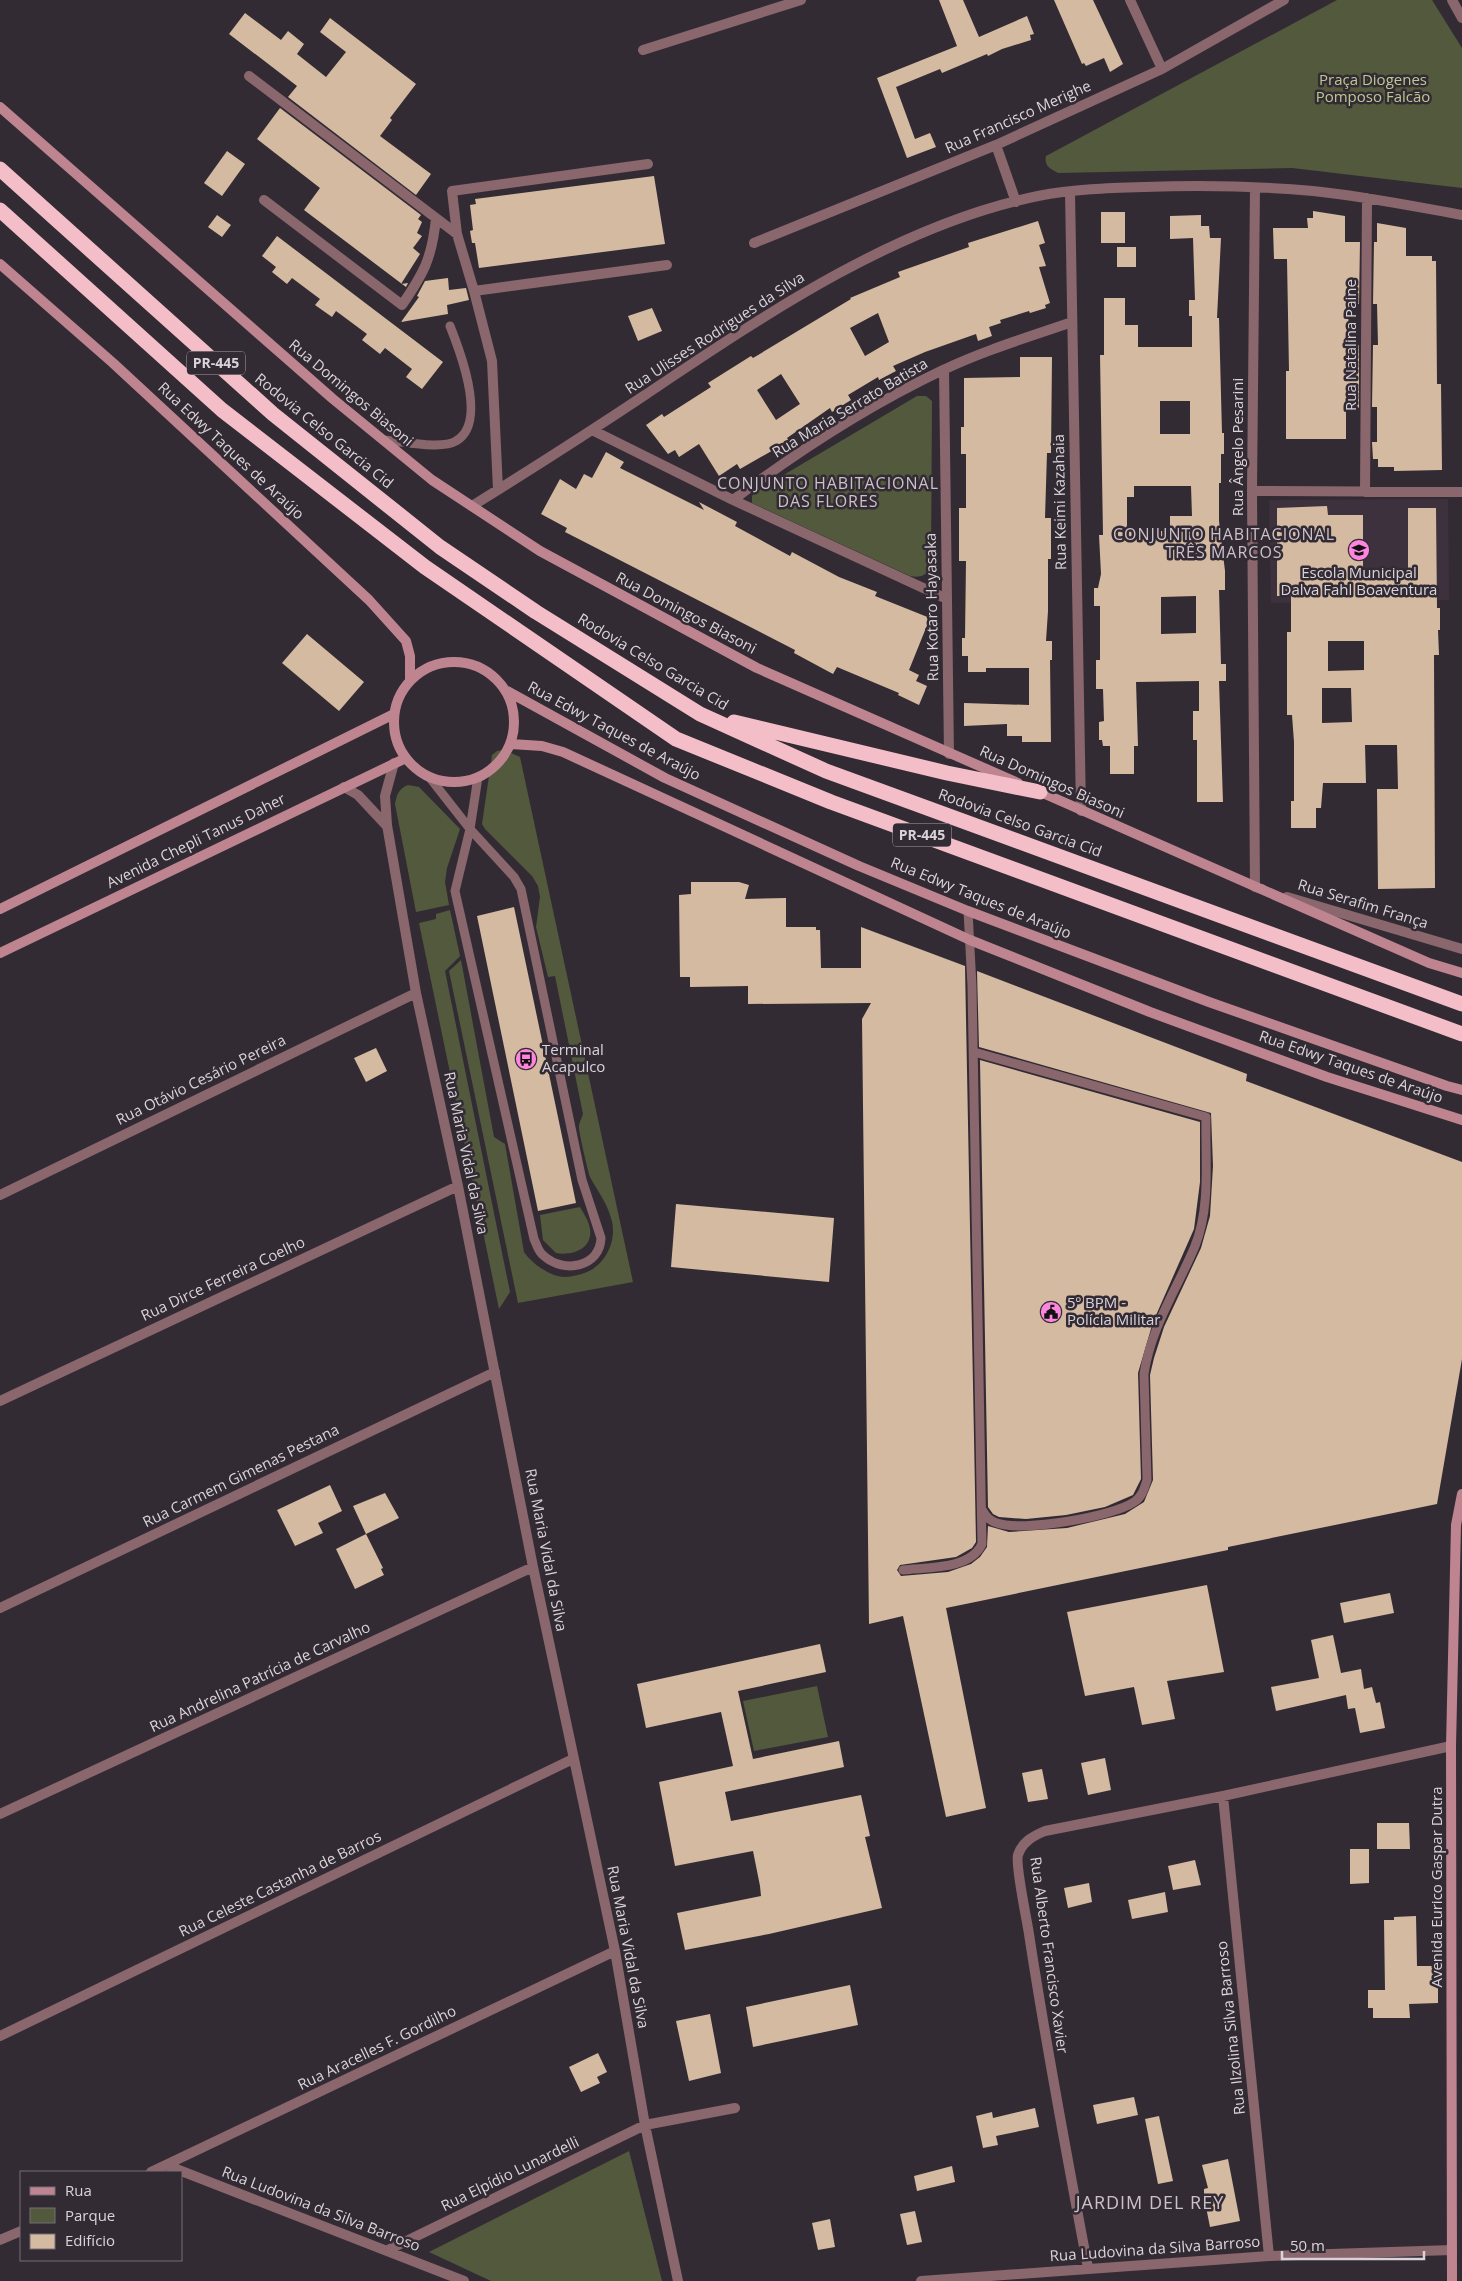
<svg xmlns="http://www.w3.org/2000/svg" width="1462" height="2281" font-family="'Open Sans',sans-serif">
	<style>
		.built { fill: #3e313e }
		.green { fill: #52593d }
		.building { fill: #d5baa2; fill-rule: evenodd }
		.lines { fill: none; stroke-linecap: round; stroke-linejoin: round }
		.lane { stroke: #8a666d; stroke-width: 9 }
		.street { stroke: #8a666d; stroke-width: 10 }
		.secondary { stroke: #be8590; stroke-width: 10 }
		.highway { stroke: #f4bec8; stroke-width: 15 }
		.labels { text-anchor: middle; stroke-width: 5; stroke-linejoin: round; paint-order: stroke }
		.shield { fill: #332b33; stroke: #a8a1a8; stroke-width: 1 }
		.shield-label { font-size: 14px; font-weight: bold; fill: #dad4da }
		.park-label { font-size: 15px; fill: #bcc992; stroke: #332b33 }
		.street-label { font-size: 15px; fill: #dad4da; stroke: #332b33 }
		.poi-label { font-size: 15px; fill: #dad4da; stroke: #332b33; text-anchor: start }
		.neighbourhood-label { font-size: 16px; letter-spacing: 1px; fill: #ccc1cb; stroke: #332b33 }
		.quarter-label { font-size: 18px; letter-spacing: 1px; fill: #ccc1cb; stroke: #332b33 }
	</style>
	<rect width="100%" height="100%" fill="#332b33"/>
	<!-- built -->
	<path class="built" d="M1448,499L1449,600L1271,603L1269,500Z"/>
	<!-- green -->
	<path class="green" d="M1337,0H1432L1462,48V188L1292,168L1058,173C1050,169 1044,166 1046,156Z
		M917,396H926L932,401L931,569C925,576 919,578 910,576L752,503V496L755,492Z
		M504,750L520,757L633,1282L518,1303L449,971L461,960L494,1137L505,1144L524,1252C531,1262 542,1270 554,1275C565,1279 576,1276 587,1272C606,1264 618,1239 611,1218C607,1203 597,1190 590,1177C588,1171 578,1130 579,1125C580,1121 582,1117 583,1114L555,976L548,977L536,927L540,897L538,886L532,876L485,829L482,824L492,755L497,751Z
		M408,785L419,787L460,829L447,868L445,882L449,905L416,912L395,804C397,795 398,789 408,785Z
		M450,910L460,956L445,971L510,1292L499,1309L419,923L436,919V914Z
		M580,1207C584,1214 589,1221 590,1229C593,1249 572,1256 556,1253L543,1240L540,1215Z
		M817,1686L828,1737L754,1751L743,1701Z
		M629,2151L662,2281H491L429,2252Z"/>
	<!-- building -->
	<path class="building" d="M939,0H963L979,37L1027,16L1034,34L1030,35L1031,40L1002,49L988,56L987,54L942,73L940,69L896,87L915,139L930,133L936,147L907,158L877,78L957,46Z
		M1054,0H1093L1123,64L1110,72L1104,58L1086,66L1084,63L1082,64Z
		M245,13L281,40L288,31L304,44L297,54L326,77L346,52L320,32L330,18L416,84L390,118L392,120L380,136L431,174L416,195L288,97L297,86L229,34Z
		M280,108L421,215L418,219L422,222L417,233L422,236L413,248L420,254L401,284L408,283L406,287L304,210L320,188L257,139Z
		M227,151L245,164L222,196L204,183Z
		M654,176L665,244L479,268L475,243H472L470,231L473,230L470,205L476,204L475,199Z
		M1313,211L1345,216V242H1360L1359,304H1348L1349,345H1359V408L1346,409V439H1286V371H1289L1287,259H1274L1273,228H1308L1307,218H1313Z
		M1101,212H1125V243H1101Z
		M217,215L231,225L222,237L208,227Z
		M1201,215V226H1209L1210,238H1221L1217,318H1219L1222,433H1224V454H1221V483H1219V521L1225,571V590H1219L1221,664H1226V681H1219L1223,802H1197V740H1193V711H1199V681L1136,682L1138,746H1134V774H1110V746H1103L1102,740H1099V722L1104,721L1103,689H1096V660H1100V606H1094V588H1098L1101,574L1099,535H1103L1100,355H1104V298H1125V325H1138V347H1192V316H1189V300H1195L1193,238L1170,239V216ZM1160,401H1190V434H1160ZM1134,486H1191L1192,516H1170V531H1127V497H1134ZM1196,596V633L1161,634V597Z
		M1038,221L1045,243L1039,245L1046,266L1039,267L1050,303L1045,305L1046,308L1030,313L1029,311L1000,320L1001,323L989,327L992,336L978,341L976,334L925,352L893,366L896,371L879,380L878,377L848,395L851,400L832,412L830,408L787,438L789,441L740,469L737,464L719,476L699,444L679,457L675,450L668,454L646,425L662,414L664,417L711,387L708,383L751,356L753,358L851,299L850,298L900,277L898,272L969,247L968,243ZM878,313L889,342L865,356L850,328ZM781,374L800,404L776,420L757,390Z
		M1377,223L1406,228V256H1432V261H1436L1437,384H1441L1442,470L1394,471V467H1378V459H1373L1372,442H1377V407H1372L1373,345H1378L1377,304H1373L1374,242H1377Z
		M277,236L443,362L422,389L406,377L412,369L385,348L380,354L362,340L367,334L336,311L332,317L315,305L320,299L292,278L287,284L272,272L276,267L262,256Z
		M1117,247H1136V267H1117Z
		M448,278L449,290L466,288L469,300L447,305L448,314L401,322L419,297L417,296L425,281Z
		M652,308L662,331L638,341L628,316Z
		M1020,357H1052L1051,453H1047L1045,518H1051V559H1048V611L1046,641H1052V660H1050L1051,742H1022V736H1007V724L964,726V703L1029,705V668H986V672H968V656H962V638H965L966,561H959V508H966V454H961V427H964V378L1020,377Z
		M606,452L624,462L620,468L704,510L699,502L737,522L735,526L790,556L792,552L839,577L877,592L875,596L930,618L909,670L919,675L916,681L927,686L919,705L898,695L899,693L837,667L833,674L794,653L795,650L565,532L567,528L541,514L560,479L576,489L584,474L592,478Z
		M1327,506L1328,515H1363V573L1408,572V508H1436L1437,608H1440V630H1438L1439,655H1434L1435,888L1378,889L1377,789H1398L1397,745H1365L1366,783H1323L1321,808H1316V828H1291V801H1294V742L1292,715H1287V632H1291V596H1277V508ZM1328,641H1364V670L1328,671ZM1322,688H1351L1352,722L1322,723Z
		M307,634L364,682L339,711L282,663Z
		M691,882H739L749,885L745,899L786,898V927H816V930H820L821,968H861V927L965,966L976,1542L972,1548L956,1557L900,1565L897,1570L901,1576L948,1572L971,1564L980,1557L987,1547L988,1526L1009,1532L1067,1528L1125,1514L1144,1502L1153,1480L1150,1375L1154,1358L1164,1327L1201,1248L1210,1216L1213,1166L1211,1113L979,1047L977,971L1247,1074L1246,1081L1462,1162V1359L1437,1504L1228,1547V1550L946,1608L986,1808L946,1817L903,1616L869,1624L862,1019L871,1003L748,1004V986L690,987V977H680L679,895L691,894Z
		M514,907L576,1203L538,1211L477,916Z
		M376,1048L387,1071L366,1082L354,1058Z
		M980,1060L1200,1122V1182L1194,1229L1153,1322L1138,1373L1141,1479L1133,1495L1105,1507L1066,1515L1026,1519L999,1517L993,1514L988,1507Z
		M676,1204L834,1218L829,1282L671,1267Z
		M330,1485L342,1511L318,1523L323,1533L295,1546L277,1510Z
		M385,1493L399,1518L366,1534L353,1506Z
		M366,1534L383,1568L381,1569L384,1575L355,1589L336,1549Z
		M1207,1585L1224,1672L1167,1681L1175,1719L1142,1725L1134,1687L1085,1696L1067,1612Z
		M1390,1593L1394,1613L1344,1623L1340,1603Z
		M1333,1635L1341,1673L1361,1669L1364,1689L1372,1687L1376,1703L1380,1702L1385,1728L1360,1733L1355,1708L1348,1709L1346,1695L1276,1711L1271,1687L1319,1678L1311,1640Z
		M820,1644L826,1672L738,1691L753,1759L839,1741L844,1767L725,1792L731,1821L861,1795L870,1836L865,1837L882,1908L769,1934L685,1950L677,1913L761,1896L760,1886L753,1851L675,1866L659,1782L733,1766L721,1712L646,1728L637,1684Z
		M1105,1758L1111,1790L1088,1795L1081,1763Z
		M1042,1769L1048,1799L1028,1802L1022,1773Z
		M1377,1823H1409L1410,1849H1377Z
		M1350,1849H1369V1883L1350,1884Z
		M1195,1860L1201,1885L1173,1890L1168,1866Z
		M1089,1883L1092,1902L1068,1908L1064,1888Z
		M1165,1892L1168,1912L1132,1919L1128,1900Z
		M1416,1916L1417,1966H1438V2003L1409,2004L1410,2018H1373V2008H1368V1990H1385L1384,1920H1394V1917Z
		M850,1985L858,2025L753,2047L746,2007Z
		M710,2014L721,2073L689,2081L676,2021Z
		M598,2053L607,2072L597,2077L600,2083L581,2092L569,2067Z
		M1134,2097L1138,2115L1097,2124L1093,2105Z
		M1035,2108L1039,2127L996,2136L998,2145L983,2148L976,2116L992,2112L993,2118Z
		M1159,2116L1173,2181L1158,2184L1145,2119Z
		M1228,2159L1240,2221L1210,2227L1204,2197V2189L1208,2188L1202,2165Z
		M952,2166L955,2182L917,2191L914,2176Z
		M915,2211L922,2242L907,2245L900,2214Z
		M830,2219L835,2247L818,2250L812,2223Z"/>
	<g class="lines">
		<!-- lane -->
		<path class="lane" d="M384,440C402,441 441,450 456,441C488,423 460,351 450,326
			M430,778L470,829L514,877L521,889L582,1180L601,1238C600,1267 564,1274 544,1256C538,1252 537,1245 534,1239L457,900L455,891L470,829L478,777
			M974,1052L1206,1117C1205,1159 1211,1206 1195,1246C1177,1289 1151,1327 1144,1374L1147,1480C1144,1489 1142,1497 1134,1502C1112,1517 1022,1532 997,1523C990,1521 986,1517 983,1511
			M903,1570C928,1567 970,1570 982,1544L972,986L968,911"/>
		<!-- street -->
		<path class="street" d="M1130,0L1162,69
			M1452,0L1462,18
			M643,50L801,0
			M249,76L457,234L474,291L492,361L498,490
			M996,145L1016,202
			M1255,188L1252,491L1255,887L1262,889
			M1070,192L1081,811
			M264,200L402,305C424,273 432,258 436,218
			M457,234L452,191L648,164
			M754,243L996,145L1162,69L1284,0
			M474,291L667,265
			M944,370L949,754
			M592,430L733,500L947,599
			M1252,491L1462,492
			M1365,492L1367,198
			M733,500C798,451 869,405 943,370C985,350 1029,337 1072,322
			M472,506C530,470 588,433 645,395C763,316 896,225 1038,196C1073,189 1110,188 1145,187C1201,185 1257,186 1313,191C1363,196 1412,206 1462,215
			M394,763L385,796L387,825L416,993L458,1186L533,1567L615,1951L645,2125L678,2281
			M344,787L358,795L386,825
			M1287,897L1462,949
			M0,1195L416,993
			M0,1401L458,1186
			M0,1608L495,1372
			M1223,1796L1269,2256
			M0,1814L533,1567
			M0,2036L573,1759
			M166,2165L464,2281
			M151,2172L615,1951
			M0,2240L21,2231
			M388,2250L645,2125L735,2108
			M1088,2268C1067,2157 1046,2046 1029,1934C1027,1920 1015,1865 1018,1855C1022,1842 1033,1836 1045,1831L1223,1796L1451,1746
			M921,2281L1269,2256L1452,2250"/>
		<!-- secondary -->
		<path class="secondary" d="M0,107L333,399L432,480L540,551L757,668L1018,783
			M0,264L113,363L369,600L406,641L410,656V680
			M394 722a60 60 0 1 1 120 0a60 60 0 1 1-120 0Z
			M507,691L665,778L859,866L968,911L1209,1002L1447,1086L1462,1090
			M511,744L542,746L563,752L970,940L1150,1012L1327,1077L1462,1120
			M1036,790L1429,963L1462,973
			M0,909L394,714
			M0,953L406,758
			M1452,2281L1451,1746L1456,1525L1462,1494"/>
		<!-- highway -->
		<path class="highway" d="M0,169L273,414L440,547L536,612L700,714L826,771L1462,1004
			M0,210L222,410L425,567L676,739L831,802L1462,1034
			M734,722L947,773L1040,792"/>
	</g>
	<!-- icons -->
	<defs>
		<g id="school-disc" transform="scale(1.125)"><circle r="9.5" fill="#fe85df" stroke="#332b33"/><path d="M0-5L7-2L0 1L-7-2ZM-4 1L0 2.5L4 1V4Q0 6-4 4Z" fill="#111"/></g>
		<g id="bus-disc" transform="scale(1.125)"><circle r="9.5" fill="#fe85df" stroke="#332b33"/><path d="M-5-6H5V4H4V6H2V4H-2V6H-4V4H-5ZM-3.5-4V0h7V-4ZM-3.5 1.2v1.5H-2V1.2ZM2 1.2v1.5H3.5V1.2Z" fill="#111"/></g>
		<g id="civic-disc" transform="scale(1.125)"><circle r="9.5" fill="#fe85df" stroke="#332b33"/><path d="M-.6-6.5H3V-4.5H.6V-3L4-1V1h2V6H-6V1h2V-1L-.6-3ZM-1.2 2.5V6h2.4V2.5Z" fill="#111"/></g>
	</defs>
	<g fill-rule="evenodd">
		<use href="#school-disc" x="1359" y="550"/>
		<use href="#bus-disc" x="526" y="1059"/>
		<use href="#civic-disc" x="1051" y="1312"/>
	</g>
	<g class="labels">
		<!-- shield labels -->
		<g class="shield">
			<rect x="187" y="351.5" width="58" height="23" rx="4"/>
			<rect x="893" y="823.5" width="58" height="23" rx="4"/>
		</g>
		<g class="shield-label">
			<text x="216" y="368">PR-445</text>
			<text x="922" y="840">PR-445</text>
		</g>
		<!-- park labels -->
		<g class="park-label">
			<text x="1373" y="85">Praça Diogenes<tspan x="1373" dy="17">Pomposo Falcão</tspan></text>
		</g>
		<!-- street labels -->
		<g class="street-label">
			<text transform="translate(1018 117) rotate(-24)" y="5">Rua Francisco Merighe</text>
			<text transform="translate(715 333) rotate(-33)" y="5">Rua Ulisses Rodrigues da Silva</text>
			<text transform="translate(1351 345) rotate(-90)" y="5">Rua Natalina Paine</text>
			<text transform="translate(351 393) rotate(40)" y="5">Rua Domingos Biasoni</text>
			<text transform="translate(850 408) rotate(-31)" y="5">Rua Maria Serrato Batista</text>
			<text transform="translate(324 431) rotate(39)" y="5">Rodovia Celso Garcia Cid</text>
			<text transform="translate(1238 447) rotate(-90)" y="5">Rua Ângelo Pesarini</text>
			<text transform="translate(231 451) rotate(43)" y="5">Rua Edwy Taques de Araújo</text>
			<text transform="translate(1060 502) rotate(-91)" y="5">Rua Keimi Kazahaia</text>
			<text transform="translate(932 607) rotate(-91)" y="5">Rua Kotaro Hayasaka</text>
			<text transform="translate(686 613) rotate(28)" y="5">Rua Domingos Biasoni</text>
			<text transform="translate(653 662) rotate(31)" y="5">Rodovia Celso Garcia Cid</text>
			<text transform="translate(614 731) rotate(28)" y="5">Rua Edwy Taques de Araújo</text>
			<text transform="translate(1052 782) rotate(24)" y="5">Rua Domingos Biasoni</text>
			<text transform="translate(1020 823) rotate(20)" y="5">Rodovia Celso Garcia Cid</text>
			<text transform="translate(196 841) rotate(-26)" y="5">Avenida Chepli Tanus Daher</text>
			<text transform="translate(981 898) rotate(22)" y="5">Rua Edwy Taques de Araújo</text>
			<text transform="translate(1363 904) rotate(17)" y="5">Rua Serafim França</text>
			<text transform="translate(1351 1067) rotate(19)" y="5">Rua Edwy Taques de Araújo</text>
			<text transform="translate(201 1080) rotate(-26)" y="5">Rua Otávio Cesário Pereira</text>
			<text transform="translate(466 1153) rotate(78)" y="5">Rua Maria Vidal da Silva</text>
			<text transform="translate(223 1279) rotate(-25)" y="5">Rua Dirce Ferreira Coelho</text>
			<text transform="translate(241 1476) rotate(-26)" y="5">Rua Carmem Gimenas Pestana</text>
			<text transform="translate(546 1550) rotate(79)" y="5">Rua Maria Vidal da Silva</text>
			<text transform="translate(260 1677) rotate(-25)" y="5">Rua Andrelina Patrícia de Carvalho</text>
			<text transform="translate(280 1884) rotate(-26)" y="5">Rua Celeste Castanha de Barros</text>
			<text transform="translate(1437 1887) rotate(-90)" y="5">Avenida Eurico Gaspar Dutra</text>
			<text transform="translate(628 1947) rotate(79)" y="5">Rua Maria Vidal da Silva</text>
			<text transform="translate(1049 1955) rotate(82)" y="5">Rua Alberto Francisco Xavier</text>
			<text transform="translate(1231 2028) rotate(-96)" y="5">Rua Ilzolina Silva Barroso</text>
			<text transform="translate(377 2048) rotate(-26)" y="5">Rua Aracelles F. Gordilho</text>
			<text transform="translate(510 2174) rotate(-26)" y="5">Rua Elpídio Lunardelli</text>
			<text transform="translate(321 2209) rotate(21)" y="5">Rua Ludovina da Silva Barroso</text>
			<text transform="translate(1155 2249) rotate(-4)" y="5">Rua Ludovina da Silva Barroso</text>
		</g>
		<!-- poi labels -->
		<g class="poi-label">
			<text x="1359" y="578" text-anchor="middle">Escola Municipal<tspan x="1359" dy="17">Dalva Fahl Boaventura</tspan></text>
			<text x="542" y="1055">Terminal<tspan x="542" dy="17">Acapulco</tspan></text>
			<text x="1067" y="1308">5º BPM -<tspan x="1067" dy="17">Polícia Militar</tspan></text>
		</g>
		<!-- neighbourhood labels -->
		<g class="neighbourhood-label">
			<text x="828" y="489">CONJUNTO HABITACIONAL<tspan x="828" dy="18">DAS FLORES</tspan></text>
			<text x="1224" y="540">CONJUNTO HABITACIONAL<tspan x="1224" dy="18">TRÊS MARCOS</tspan></text>
		</g>
		<!-- quarter labels -->
		<g class="quarter-label">
			<text x="1150" y="2209">JARDIM DEL REY</text>
		</g>
	</g>
	<!-- legend -->
	<rect x="20" y="2171" width="162" height="90" fill="#332b33" stroke="#766f76"/>
	<rect x="30" y="2187" width="25" height="8" fill="#be8590" stroke="#766f76"/>
	<text x="65" y="2196" font-size="15" fill="#dad4da">Rua</text>
	<rect x="30" y="2208" width="25" height="15" fill="#52593d" stroke="#766f76"/>
	<text x="65" y="2221" font-size="15" fill="#dad4da">Parque</text>
	<rect x="30" y="2234" width="25" height="15" fill="#d5baa2" stroke="#766f76"/>
	<text x="65" y="2246" font-size="15" fill="#dad4da">Edifício</text>
	<!-- scale -->
	<path d="M1282 2251v8h142v-8" fill="none" stroke="#dad4da" stroke-width="2.5"/>
	<text x="1290" y="2251" font-size="15" fill="#dad4da" stroke="#332b33" stroke-width="4" paint-order="stroke">50 m</text>
</svg>
